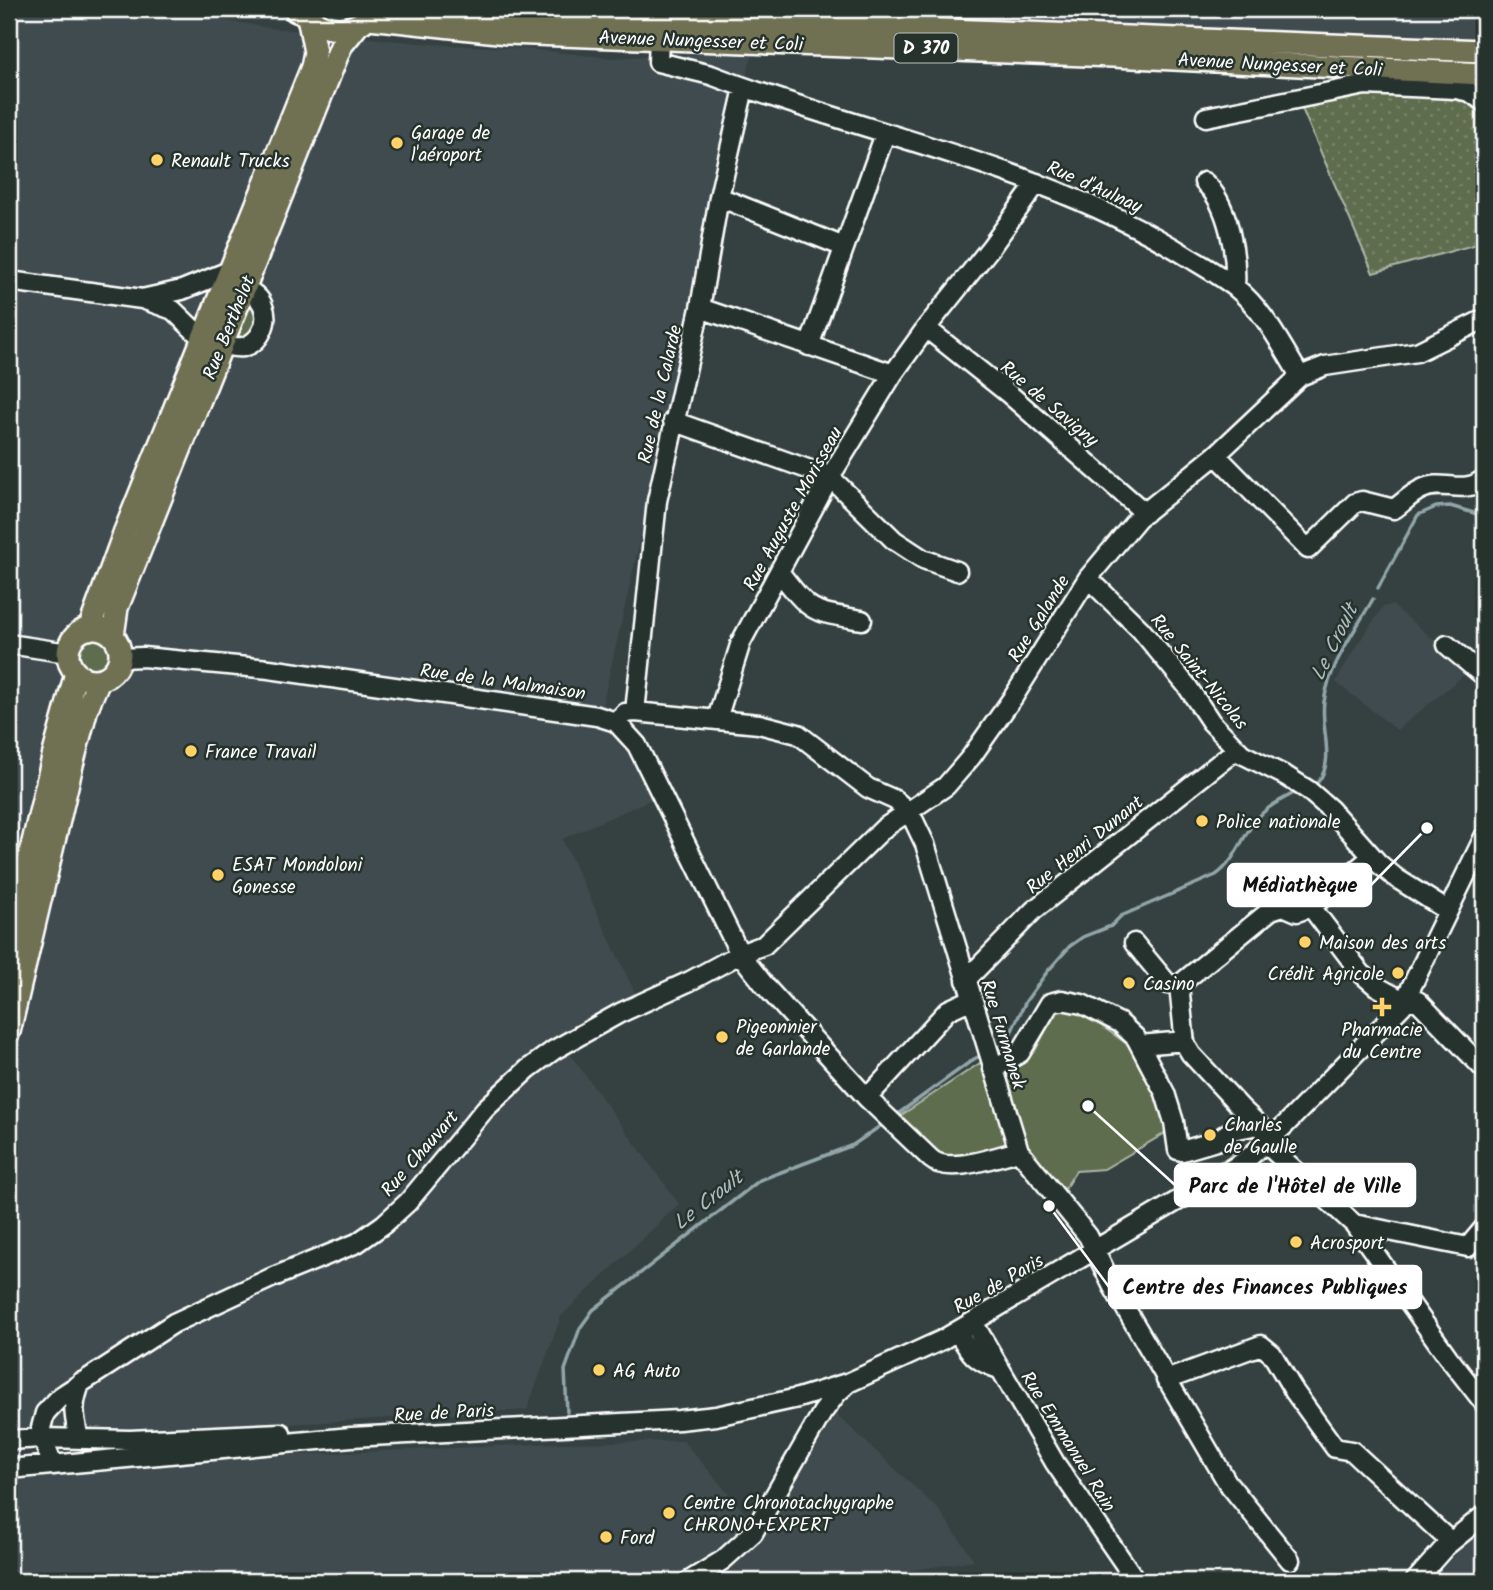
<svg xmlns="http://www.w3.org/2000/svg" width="1493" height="1590" font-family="Kalam,sans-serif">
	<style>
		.built { fill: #404b4f }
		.green { fill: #5e6d4f; stroke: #aeb6a7; stroke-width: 2 }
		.garden { fill: url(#garden-dots); stroke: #aeb6a7; stroke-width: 2 }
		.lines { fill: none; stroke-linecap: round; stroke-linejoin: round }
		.stream { stroke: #92a6aa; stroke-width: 3.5 }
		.minor-casing { stroke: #fff; stroke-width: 23 }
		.major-casing { stroke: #fff; stroke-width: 26 }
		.highway-casing { stroke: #fff; stroke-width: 30 }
		.minor { stroke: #26332d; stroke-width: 18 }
		.major { stroke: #706f52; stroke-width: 21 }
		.highway { stroke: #706f52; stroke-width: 24 }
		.poi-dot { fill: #ffd166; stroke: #26332d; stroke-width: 2.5 }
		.labels { text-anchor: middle; stroke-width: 5; stroke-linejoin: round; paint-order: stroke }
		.shield { fill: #26332d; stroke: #bec2c0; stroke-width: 2 }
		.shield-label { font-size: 18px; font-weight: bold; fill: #fff }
		.street-label { font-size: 19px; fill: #fff; stroke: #26332d }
		.poi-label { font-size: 19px; fill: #fff; stroke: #26332d; text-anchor: start }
		.water-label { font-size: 21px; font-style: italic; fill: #aebcbf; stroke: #26332d }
		.leader { fill: none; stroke: #fff; stroke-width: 2.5 }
		.callout-dot { fill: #fff; stroke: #26332d; stroke-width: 2.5 }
		.callout { fill: #fff; stroke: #fff; stroke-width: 2.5 }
		.callout-label { font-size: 21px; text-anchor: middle; font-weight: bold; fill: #111 }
	</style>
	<defs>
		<pattern id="garden-dots" width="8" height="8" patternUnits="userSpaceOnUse" patternTransform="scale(1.75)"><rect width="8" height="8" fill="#5e6d4f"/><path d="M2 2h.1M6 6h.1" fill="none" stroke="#768369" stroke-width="1.8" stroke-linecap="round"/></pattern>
	</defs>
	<rect width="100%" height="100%" fill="#354141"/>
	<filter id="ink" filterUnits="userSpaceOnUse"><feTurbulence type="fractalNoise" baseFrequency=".0143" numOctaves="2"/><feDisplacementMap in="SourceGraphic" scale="14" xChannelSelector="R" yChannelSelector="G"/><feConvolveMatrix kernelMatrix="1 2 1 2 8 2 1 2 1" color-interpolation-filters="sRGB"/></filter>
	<g filter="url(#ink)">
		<!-- built -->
		<path class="built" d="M9,9H156L270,28L428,44L526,49L611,58L704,54L706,32L698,9H1484V94L1473,85V62L761,35L749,65L603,702L654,798L562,839L636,995L556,1035L679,1204L561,1316L527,1410L169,1431H9Z
			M1392,605L1470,670L1397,730L1336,682L1355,648L1383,607Z
			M836,1414L939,1510L974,1560L847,1581H9V1479L204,1459L563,1443L683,1441L764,1535Z
			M1484,1525V1581H1430L1439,1572Z"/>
		<!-- green -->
		<path class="green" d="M249,301L253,303L260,318L248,339H233Z
			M79 655a16 16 0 1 1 32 0a16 16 0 1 1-32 0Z
			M1056,1010L1080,1011L1130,1046L1154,1083L1172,1129L1104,1169L1076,1171L1060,1196L1021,1139L1006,1070L1035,1051Z
			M983,1061L1009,1139L999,1150L955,1159H940L897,1118Z
			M1244,1150L1181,1189L1178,1184L1182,1179L1228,1158L1235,1151Z"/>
		<!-- garden -->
		<path class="garden" d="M1379,91L1465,101L1484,117V242L1373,273L1300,104Z"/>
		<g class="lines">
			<!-- stream -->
			<path class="stream" d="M1378,588L1418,515L1436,507L1450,506L1484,516
				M1318,782C1336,760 1320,728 1324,702C1329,665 1355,631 1373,599
				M996,1051L1005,1045L1026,1001L1047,972L1070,946L1083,937L1111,926L1121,916L1216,875C1236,861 1241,838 1256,820C1267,806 1283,799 1298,791
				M895,1116L974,1059L982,1055
				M567,1412L565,1370L580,1328L593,1310L760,1180L853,1145L886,1122"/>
			<!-- minor casing -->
			<g class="minor-casing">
				<path id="minor" d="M659,39L658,62L711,75C870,136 1045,166 1190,258C1205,267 1221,276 1235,287C1264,310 1281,345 1300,376
					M1206,117L1365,85L1456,89L1470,92L1484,102
					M1204,182C1229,204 1237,256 1235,287
					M719,197L844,247
					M9,281L142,299L173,310L203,339
					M142,299L182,290L229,271
					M700,308L893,374
					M926,328L1009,394L1145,513
					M220,345C228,346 236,348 243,347C260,343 270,322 263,306C260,297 252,292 243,287
					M809,346L885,134
					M673,421L830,477L894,540L923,559L957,571
					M1216,455L1308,549L1355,503L1362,501L1394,509C1403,503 1412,493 1422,489C1442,479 1464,495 1482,480
					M780,573C813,615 811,611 862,620
					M1088,578L1141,630L1187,686L1211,722L1242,754L1286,776L1308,790L1330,809L1378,863L1396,878L1448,911
					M9,644L68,653
					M1447,645L1484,676
					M121,658L143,657L269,669L597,716L616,722L637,745L740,954L766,987L867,1098L931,1159C949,1175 997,1156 1019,1151
					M635,712L657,501L700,308L719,197L744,88
					M717,719L741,642L830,477L893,374L926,328L991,247L1037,183
					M616,722L625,713L635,712L759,724L798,734L868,788L895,800L902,806L914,821L925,844L1019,1151L1088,1236L1113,1287L1227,1482L1290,1560
					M1311,907L1361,973L1376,986L1398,998L1418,1001L1484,1069
					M1134,943L1168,984L1179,985
					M966,980L1034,910L1237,749
					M1179,985L1271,910L1283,906L1297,912L1311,907L1372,857
					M1179,985L1185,1044L1191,1054L1242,1109L1265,1131
					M1140,1045L1185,1041
					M993,1069L1020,1053L1050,1003L1062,1000L1082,1004L1120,1023L1136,1038L1165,1093L1174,1122L1178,1150L1182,1151L1216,1141L1232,1130L1259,1125
					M867,1098L948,1010L972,999
					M1265,1143L1354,1224L1448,1357L1484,1403
					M1354,1224L1468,1247L1484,1228
					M973,1322L1055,1463L1132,1575L1133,1581
					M957,1331C970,1353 974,1361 999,1369
					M1166,1380L1261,1345L1272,1354L1294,1391L1335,1448L1352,1451L1451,1542
					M79,1439C74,1415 71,1406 81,1382
					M9,1440L42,1438L130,1440L281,1433
					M53,1465L42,1438L41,1428L45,1413L61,1396L174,1323L271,1278L357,1243L384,1224L408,1202L485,1109L528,1069L554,1050L620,1013L690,981L740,954L764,945L884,828L946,786L971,757L1014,696L1088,578L1138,518L1216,455L1300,376L1325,366L1417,352L1484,319
					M9,1469L351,1437L679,1420L716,1416L798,1398L850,1382L942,1340L1245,1161L1285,1125L1402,1006L1484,837
					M689,1581L723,1560L753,1533L822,1413L837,1393L848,1383
					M1415,1581L1446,1546L1484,1515"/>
			</g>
			<!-- major casing -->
			<g class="major-casing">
				<path id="major" d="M457,9L482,12C816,25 1150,37 1484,51
					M304,12C319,30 342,34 363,22
					M369,18L507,33L1112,56L1484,74
					M68 654a26 26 0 1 1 52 0a26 26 0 1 1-52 0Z
					M89,629L125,531L312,67L315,52L308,17
					M113,636L117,608L341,46L358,25
					M9,944L54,753L76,673
					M9,1032L72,765L87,708L99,680"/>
			</g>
			<!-- highway casing -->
			<g class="highway-casing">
				<path id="highway" d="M297,9L302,11"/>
			</g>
			<!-- minor -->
			<use href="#minor" class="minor"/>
			<!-- major -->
			<use href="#major" class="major"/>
			<!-- highway -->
			<use href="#highway" class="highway"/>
		</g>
	</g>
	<!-- markers -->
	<g class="poi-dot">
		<circle cx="397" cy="143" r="7"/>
		<circle cx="157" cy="160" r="7"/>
		<circle cx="191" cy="751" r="7"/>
		<circle cx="1202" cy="821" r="7"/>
		<circle cx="218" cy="875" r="7"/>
		<circle cx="1305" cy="942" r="7"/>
		<circle cx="1398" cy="973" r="7"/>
		<circle cx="1129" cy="983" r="7"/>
		<path d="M1378.5 996.5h7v7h7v7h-7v7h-7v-7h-7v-7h7z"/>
		<circle cx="722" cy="1037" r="7"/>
		<circle cx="1210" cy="1135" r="7"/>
		<circle cx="1296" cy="1242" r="7"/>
		<circle cx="599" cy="1370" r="7"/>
		<circle cx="669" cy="1513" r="7"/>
		<circle cx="606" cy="1537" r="7"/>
	</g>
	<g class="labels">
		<!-- shield labels -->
		<rect class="shield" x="894.5" y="33.5" width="63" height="29" rx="5"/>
		<g class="shield-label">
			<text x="926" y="54">D 370</text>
		</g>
		<!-- street labels -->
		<g class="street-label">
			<text transform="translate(701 40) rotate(2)" y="7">Avenue Nungesser et Coli</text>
			<text transform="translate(1280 64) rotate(3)" y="7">Avenue Nungesser et Coli</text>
			<text transform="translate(1095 186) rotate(24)" y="7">Rue d'Aulnay</text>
			<text transform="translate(228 327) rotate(-68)" y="7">Rue Berthelot</text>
			<text transform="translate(659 394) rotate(-77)" y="7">Rue de la Calarde</text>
			<text transform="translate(1050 403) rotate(40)" y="7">Rue de Savigny</text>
			<text transform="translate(792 508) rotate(-61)" y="7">Rue Auguste Morisseau</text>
			<text transform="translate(1038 618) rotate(-58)" y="7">Rue Galande</text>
			<text transform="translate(1200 671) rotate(51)" y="7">Rue Saint-Nicolas</text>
			<text transform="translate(503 681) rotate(8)" y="7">Rue de la Malmaison</text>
			<text transform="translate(1084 844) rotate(-39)" y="7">Rue Henri Dunant</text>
			<text transform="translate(1004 1034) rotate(73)" y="7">Rue Furmanek</text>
			<text transform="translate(419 1153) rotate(-49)" y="7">Rue Chauvart</text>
			<text transform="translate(998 1283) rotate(-30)" y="7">Rue de Paris</text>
			<text transform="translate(444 1412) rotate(-3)" y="7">Rue de Paris</text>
			<text transform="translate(1069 1441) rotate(58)" y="7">Rue Emmanuel Rain</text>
		</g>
		<!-- poi labels -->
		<g class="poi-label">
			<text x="411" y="139">Garage de<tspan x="411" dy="22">l'aéroport</tspan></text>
			<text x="171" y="167">Renault Trucks</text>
			<text x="205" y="758">France Travail</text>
			<text x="1216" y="828">Police nationale</text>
			<text x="232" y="871">ESAT Mondoloni<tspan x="232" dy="22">Gonesse</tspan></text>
			<text x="1319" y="949">Maison des arts</text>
			<text x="1384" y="980" text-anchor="end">Crédit Agricole</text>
			<text x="1143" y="990">Casino</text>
			<text x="736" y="1033">Pigeonnier<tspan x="736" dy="22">de Garlande</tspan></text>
			<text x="1382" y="1036" text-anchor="middle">Pharmacie<tspan x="1382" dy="22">du Centre</tspan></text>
			<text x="1224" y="1131">Charles<tspan x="1224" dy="22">de Gaulle</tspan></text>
			<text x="1310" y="1249">Acrosport</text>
			<text x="613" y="1377">AG Auto</text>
			<text x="683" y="1509">Centre Chronotachygraphe<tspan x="683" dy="22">CHRONO+EXPERT</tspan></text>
			<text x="620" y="1544">Ford</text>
		</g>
		<!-- water labels -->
		<g class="water-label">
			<text transform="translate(1334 642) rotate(-64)" y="7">Le Croult</text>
			<text transform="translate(708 1200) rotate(-38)" y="7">Le Croult</text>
		</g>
	</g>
	<!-- callouts -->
	<path class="leader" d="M1427 828L1371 885M1088 1106L1175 1185M1049 1206L1109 1287"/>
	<g class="callout-dot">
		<circle cx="1427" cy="828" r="7"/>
		<circle cx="1088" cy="1106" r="7"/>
		<circle cx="1049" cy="1206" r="7"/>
	</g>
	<g class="callout">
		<rect x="1228" y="864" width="143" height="42" rx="7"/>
		<rect x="1175" y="1164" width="240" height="42" rx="7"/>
		<rect x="1109" y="1266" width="312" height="42" rx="7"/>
	</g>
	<g class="callout-label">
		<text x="1300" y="892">Médiathèque</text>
		<text x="1295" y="1193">Parc de l'Hôtel de Ville</text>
		<text x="1265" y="1294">Centre des Finances Publiques</text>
	</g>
	<!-- margin -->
	<rect width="1493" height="1590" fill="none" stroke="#26332d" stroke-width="35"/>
	<rect x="18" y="18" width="1458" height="1555" fill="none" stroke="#fff" stroke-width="2.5" filter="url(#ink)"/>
</svg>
